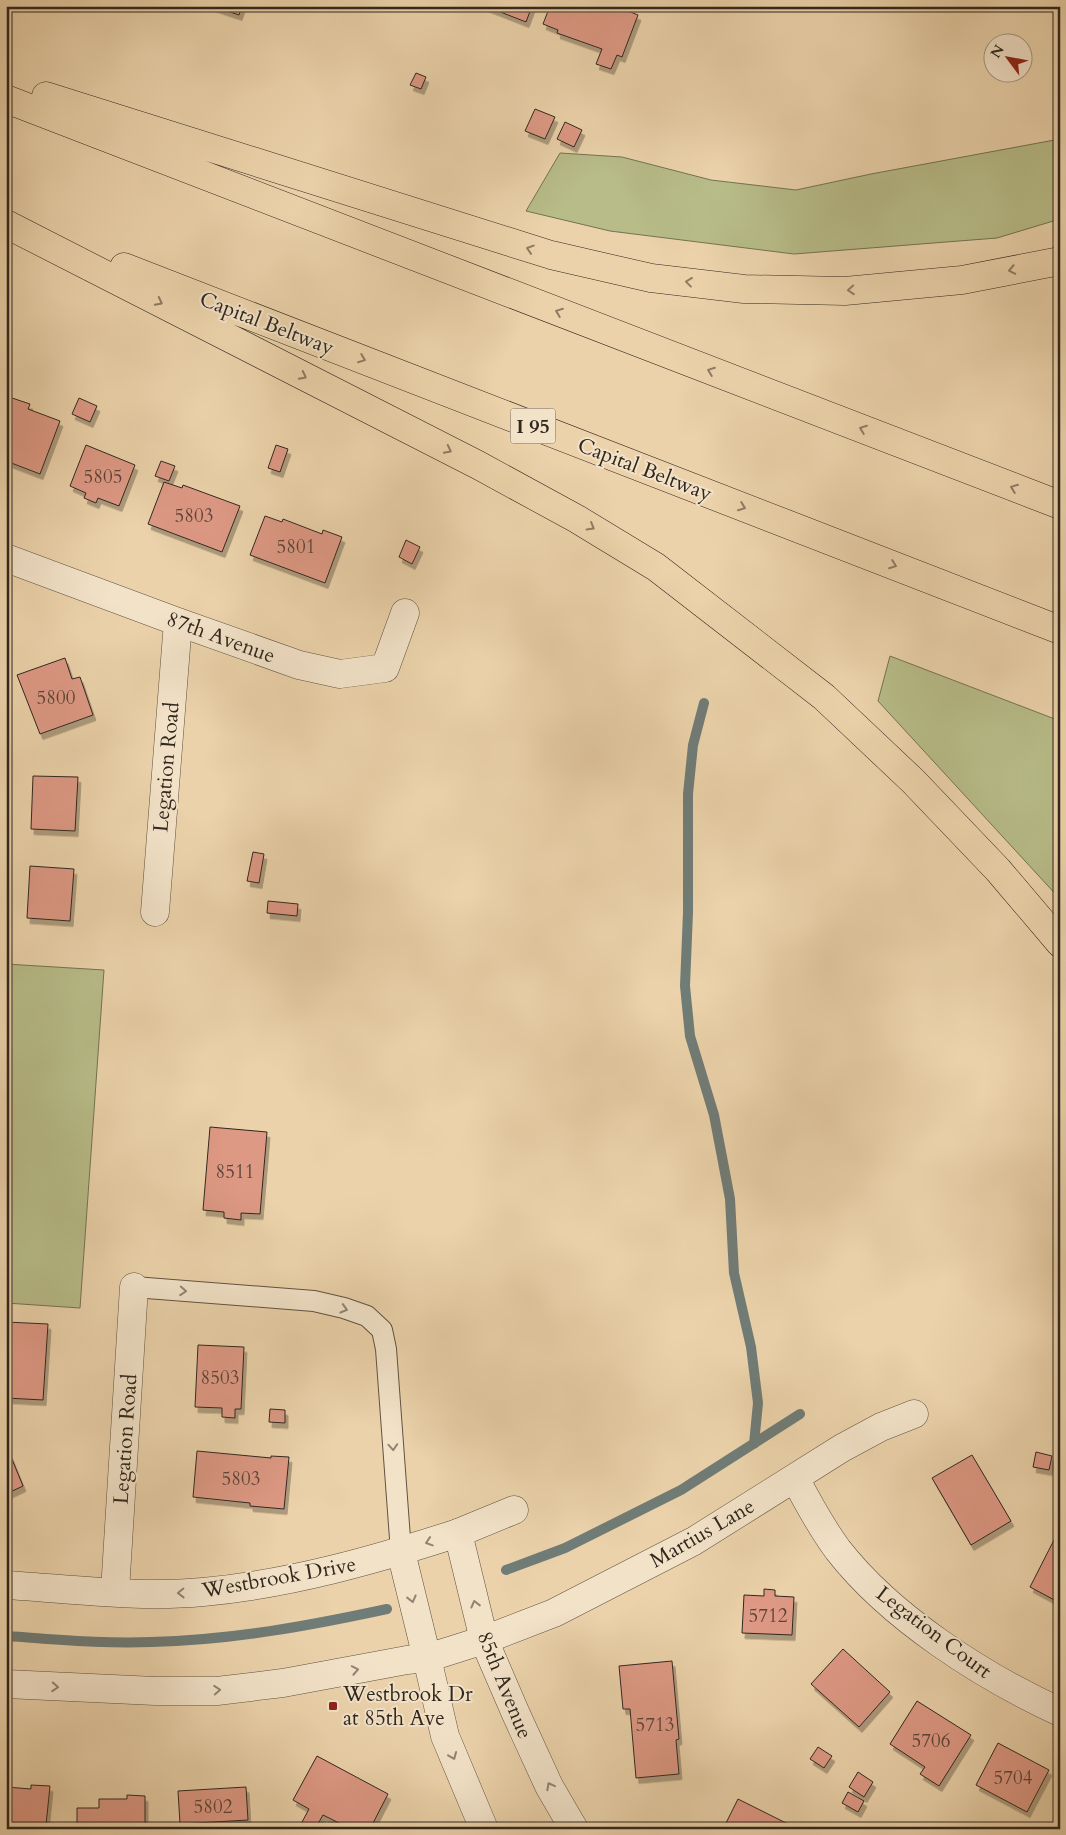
<svg xmlns="http://www.w3.org/2000/svg" width="1066" height="1835" font-family="Cardo,serif">
	<style>
		.green { fill: #b7bc88; stroke: #747253 }
		.lines { fill: none; stroke-linecap: round; stroke-linejoin: round }
		.stream { stroke: #707c77; stroke-width: 10 }
		.building { fill: #de9985; stroke: #30271e; filter: url(#shadow) }
		.service-casing { stroke: #5f5241; stroke-width: 22 }
		.minor-casing { stroke: #5f5241; stroke-width: 29 }
		.tertiary-casing { stroke: #5f5241; stroke-width: 29 }
		.motorway-casing { stroke: #30271e; stroke-width: 29 }
		.service { stroke: #f2e2c8; stroke-width: 20 }
		.minor { stroke: #f2e2c8; stroke-width: 28 }
		.tertiary { stroke: #f2e2c8; stroke-width: 28 }
		.motorway { stroke: #ebd2aa; stroke-width: 28 }
		.oneway { stroke: #8e7c64 }
		.oneway2 { stroke: #918473 }
		.poi-dot { fill: #8f2418; stroke: #f2e2c8; stroke-width: 2 }
		.labels { text-anchor: middle; stroke-width: 4; stroke-linejoin: round; paint-order: stroke }
		.number-label { font-size: 19px; fill: #5c4438 }
		.shield { fill: #f2e2c8; stroke: #6a5f51; stroke-width: 1 }
		.shield-label { font-size: 20px; font-weight: bold; fill: #30271e }
		.street-label { font-size: 21px; fill: #30271e; stroke: #f2e2c8 }
		.poi-label { font-size: 21px; fill: #30271e; stroke: #f2e2c8; text-anchor: start }
	</style>
	<defs>
		<filter id="shadow"><feDropShadow dx="3" dy="5.5" stdDeviation="0" flood-color="#0004"/></filter>
	</defs>
	<rect width="100%" height="100%" fill="#ebd2aa"/>
	<filter id="stains"><feTurbulence type="fractalNoise" baseFrequency=".004" numOctaves="4"/><feColorMatrix values="0 0 0 0 .2 0 0 0 0 .09 0 0 0 0 .02 0 0 0 .5 -.17"/></filter>
	<radialGradient id="worn" r=".72"><stop offset=".6" stop-color="#630" stop-opacity="0"/><stop offset="1" stop-color="#630" stop-opacity=".3"/></radialGradient>
	<!-- green -->
	<path class="green" d="M1060,139V219L997,238L794,254L610,231L526,211L560,153L622,157L711,180L796,190L871,174Z
		M890,656L1060,721V899L878,701Z
		M6,964L104,970L80,1308L6,1303Z"/>
	<g class="lines">
		<!-- stream -->
		<path class="stream" d="M704,703L693,745L688,794V912L685,986L690,1036L714,1115L730,1199L734,1273L751,1347L758,1403L754,1444
			M506,1570L565,1548L681,1490L800,1414
			M6,1636C54,1639 103,1644 151,1642C232,1640 308,1626 387,1609"/>
	</g>
	<!-- building -->
	<path class="building" d="M212,6H242L239,15Z
		M485,6H532L526,22Z
		M550,6H616L638,15L622,57L617,55L611,69L596,64L602,49L557,33L558,30L543,24Z
		M416,73L426,77L421,89L410,85Z
		M535,109L555,117L545,139L525,131Z
		M565,122L582,130L574,147L557,139Z
		M6,396L30,404L28,409L60,421L40,474L6,461Z
		M79,398L97,406L90,422L72,414Z
		M86,445L135,465L119,506L98,498L96,503L84,498L86,493L70,486Z
		M276,445L288,449L280,472L268,468Z
		M161,461L175,466L169,481L155,476Z
		M164,482L182,488L183,485L240,506L222,552L148,524Z
		M265,516L282,522L283,519L322,534L323,530L342,537L325,583L250,555Z
		M406,540L420,547L412,564L399,557Z
		M65,658L72,679L80,677L93,715L40,734L17,675Z
		M33,776L78,777L75,831L31,829Z
		M253,852L264,854L259,883L247,881Z
		M30,866L74,869L70,921L27,918Z
		M268,901L298,904L297,916L267,913Z
		M210,1127L267,1132L260,1214L241,1213V1220L224,1218V1212L203,1210Z
		M6,1322L48,1324L43,1400L6,1398Z
		M198,1345L244,1347L241,1409H235V1418L222,1417V1408L195,1407Z
		M270,1409L285,1410V1423L269,1422Z
		M197,1451L271,1458V1456L289,1457L284,1509L250,1506V1503L193,1497Z
		M9,1452L23,1486L6,1494V1453Z
		M1036,1452L1052,1456L1049,1470L1033,1467Z
		M972,1455L1011,1521L971,1545L932,1478Z
		M1055,1538L1060,1541V1603L1030,1587Z
		M764,1589L775,1590V1596L794,1597L792,1635L742,1633L744,1595L764,1596Z
		M843,1649L890,1692L859,1727L811,1684Z
		M672,1661L679,1739L676,1740L679,1774L636,1778L630,1709H623L619,1666Z
		M917,1701L971,1735L939,1786L920,1774L925,1767L890,1744Z
		M998,1743L1049,1770L1027,1812L976,1785Z
		M818,1747L832,1756L824,1768L810,1759Z
		M317,1756L388,1794L370,1829H358L349,1824L347,1827L323,1815L315,1829H309L301,1824L309,1809L293,1800Z
		M858,1772L873,1782L864,1797L849,1787Z
		M31,1785L50,1786L46,1825L27,1824V1829H6V1787L31,1789Z
		M246,1787L248,1820L180,1824L178,1791Z
		M848,1792L864,1801L858,1812L842,1803Z
		M127,1795L145,1796V1829H77V1808H99V1799H127Z
		M738,1799L798,1829H723Z"/>
	<g class="lines">
		<!-- service casing -->
		<g class="service-casing">
			<path id="service" d="M134,1287L314,1301L344,1308L367,1316L382,1330L386,1349L401,1552"/>
		</g>
		<!-- minor casing -->
		<g class="minor-casing">
			<path id="minor" d="M6,558L178,622L299,665L340,674L385,668L405,613
				M155,912L178,622
				M795,1478C808,1503 821,1527 838,1550C891,1618 982,1676 1060,1712
				M458,1533L514,1510
				M401,1552L427,1658L484,1640L554,1613L694,1541L842,1448L881,1427L914,1414
				M115,1591L134,1287"/>
		</g>
		<!-- tertiary casing -->
		<g class="tertiary-casing">
			<path id="tertiary" d="M6,1585C71,1589 138,1598 203,1592C290,1584 375,1560 458,1533L484,1640L516,1714L549,1786L574,1829
				M6,1684L155,1691H217L283,1683L407,1660L427,1658L445,1736L484,1829"/>
		</g>
		<!-- motorway casing -->
		<g class="motorway-casing">
			<path id="motorway" d="M46,96L551,255L651,278L744,289L845,291L962,280L1060,261
				M6,99L1060,505
				M6,224L478,465L577,519L656,567L824,697L913,781L998,870L1060,943
				M124,267L1060,630"/>
		</g>
		<!-- service -->
		<use href="#service" class="service"/>
		<!-- minor -->
		<use href="#minor" class="minor"/>
		<!-- tertiary -->
		<use href="#tertiary" class="tertiary"/>
		<!-- motorway -->
		<use href="#motorway" class="motorway"/>
	</g>
	<!-- one-way arrows -->
	<defs><path id="oneway-chevron" d="M-2-3.5L2.5 0L-2 3.5" fill="none" stroke-width="1.6" stroke-linecap="round" stroke-linejoin="round" transform="scale(1.25)"/></defs>
	<g class="oneway">
		<use href="#oneway-chevron" transform="translate(530 249) rotate(-162)"/>
		<use href="#oneway-chevron" transform="translate(1012 270) rotate(169)"/>
		<use href="#oneway-chevron" transform="translate(689 282) rotate(-173)"/>
		<use href="#oneway-chevron" transform="translate(851 290) rotate(176)"/>
		<use href="#oneway-chevron" transform="translate(159 302) rotate(27)"/>
		<use href="#oneway-chevron" transform="translate(559 312) rotate(-159)"/>
		<use href="#oneway-chevron" transform="translate(362 359) rotate(21)"/>
		<use href="#oneway-chevron" transform="translate(711 371) rotate(-159)"/>
		<use href="#oneway-chevron" transform="translate(303 376) rotate(27)"/>
		<use href="#oneway-chevron" transform="translate(863 429) rotate(-159)"/>
		<use href="#oneway-chevron" transform="translate(448 450) rotate(27)"/>
		<use href="#oneway-chevron" transform="translate(1014 488) rotate(-159)"/>
		<use href="#oneway-chevron" transform="translate(742 507) rotate(21)"/>
		<use href="#oneway-chevron" transform="translate(591 527) rotate(31)"/>
		<use href="#oneway-chevron" transform="translate(893 565) rotate(21)"/>
	</g>
	<g class="oneway2">
		<use href="#oneway-chevron" transform="translate(183 1291) rotate(4)"/>
		<use href="#oneway-chevron" transform="translate(344 1309) rotate(16)"/>
		<use href="#oneway-chevron" transform="translate(393 1447) rotate(86)"/>
		<use href="#oneway-chevron" transform="translate(429 1542) rotate(162)"/>
		<use href="#oneway-chevron" transform="translate(181 1593) rotate(179)"/>
		<use href="#oneway-chevron" transform="translate(412 1599) rotate(76)"/>
		<use href="#oneway-chevron" transform="translate(475 1604) rotate(-104)"/>
		<use href="#oneway-chevron" transform="translate(355 1670) rotate(-11)"/>
		<use href="#oneway-chevron" transform="translate(55 1687) rotate(4)"/>
		<use href="#oneway-chevron" transform="translate(217 1690) rotate(-4)"/>
		<use href="#oneway-chevron" transform="translate(453 1756) rotate(68)"/>
		<use href="#oneway-chevron" transform="translate(550 1786) rotate(-118)"/>
	</g>
	<!-- markers -->
	<rect class="poi-dot" x="328" y="1701" width="10" height="10" rx="2.5"/>
	<g class="labels">
		<!-- number labels -->
		<g class="number-label">
			<text x="103" y="483">5805</text>
			<text x="194" y="522">5803</text>
			<text x="296" y="553">5801</text>
			<text x="56" y="704">5800</text>
			<text x="235" y="1178">8511</text>
			<text x="220" y="1384">8503</text>
			<text x="241" y="1485">5803</text>
			<text x="768" y="1622">5712</text>
			<text x="655" y="1731">5713</text>
			<text x="931" y="1747">5706</text>
			<text x="1013" y="1784">5704</text>
			<text x="213" y="1813">5802</text>
		</g>
		<!-- shield labels -->
		<rect class="shield" x="510.5" y="408.5" width="45" height="35" rx="4"/>
		<g class="shield-label">
			<text x="533" y="433">I 95</text>
		</g>
		<!-- street labels -->
		<g class="street-label">
			<text transform="translate(267 323) rotate(21)" y="7">Capital Beltway</text>
			<text transform="translate(645 469) rotate(21)" y="7">Capital Beltway</text>
			<text transform="translate(221 637) rotate(20)" y="7">87th Avenue</text>
			<text transform="translate(166 767) rotate(-85)" y="7">Legation Road</text>
			<text transform="translate(125 1439) rotate(-86)" y="7">Legation Road</text>
			<text transform="translate(702 1533) rotate(-30)" y="7">Martius Lane</text>
			<text transform="translate(279 1577) rotate(-10)" y="7">Westbrook Drive</text>
			<text transform="translate(934 1632) rotate(37)" y="7">Legation Court</text>
			<text transform="translate(505 1685) rotate(68)" y="7">85th Avenue</text>
		</g>
		<!-- poi labels -->
		<g class="poi-label">
			<text x="343" y="1701">Westbrook Dr<tspan x="343" dy="24">at 85th Ave</tspan></text>
		</g>
	</g>
	<!-- margin -->
	<rect width="1066" height="1835" fill="none" stroke="#ebd2aa" stroke-width="25"/>
	<rect x="8" y="8" width="1051" height="1820" fill="none" stroke="#30271e" stroke-width="2.5"/>
	<rect x="12" y="12" width="1041" height="1810" fill="none" stroke="#30271e"/>
	<!-- north arrow -->
	<g transform="translate(1008 58) rotate(302)"><circle r="24" fill="#f2e2c8" stroke="#a49784"/>
	<path d="M0-4L9 19L0 12L-9 19Z" fill="#8f2418"/>
	<text y="-8" font-size="14" font-weight="bold" text-anchor="middle" fill="#30271e">N</text>
	</g>
	<rect width="100%" height="100%" filter="url(#stains)"/>
	<rect width="100%" height="100%" fill="url(#worn)"/>
</svg>
